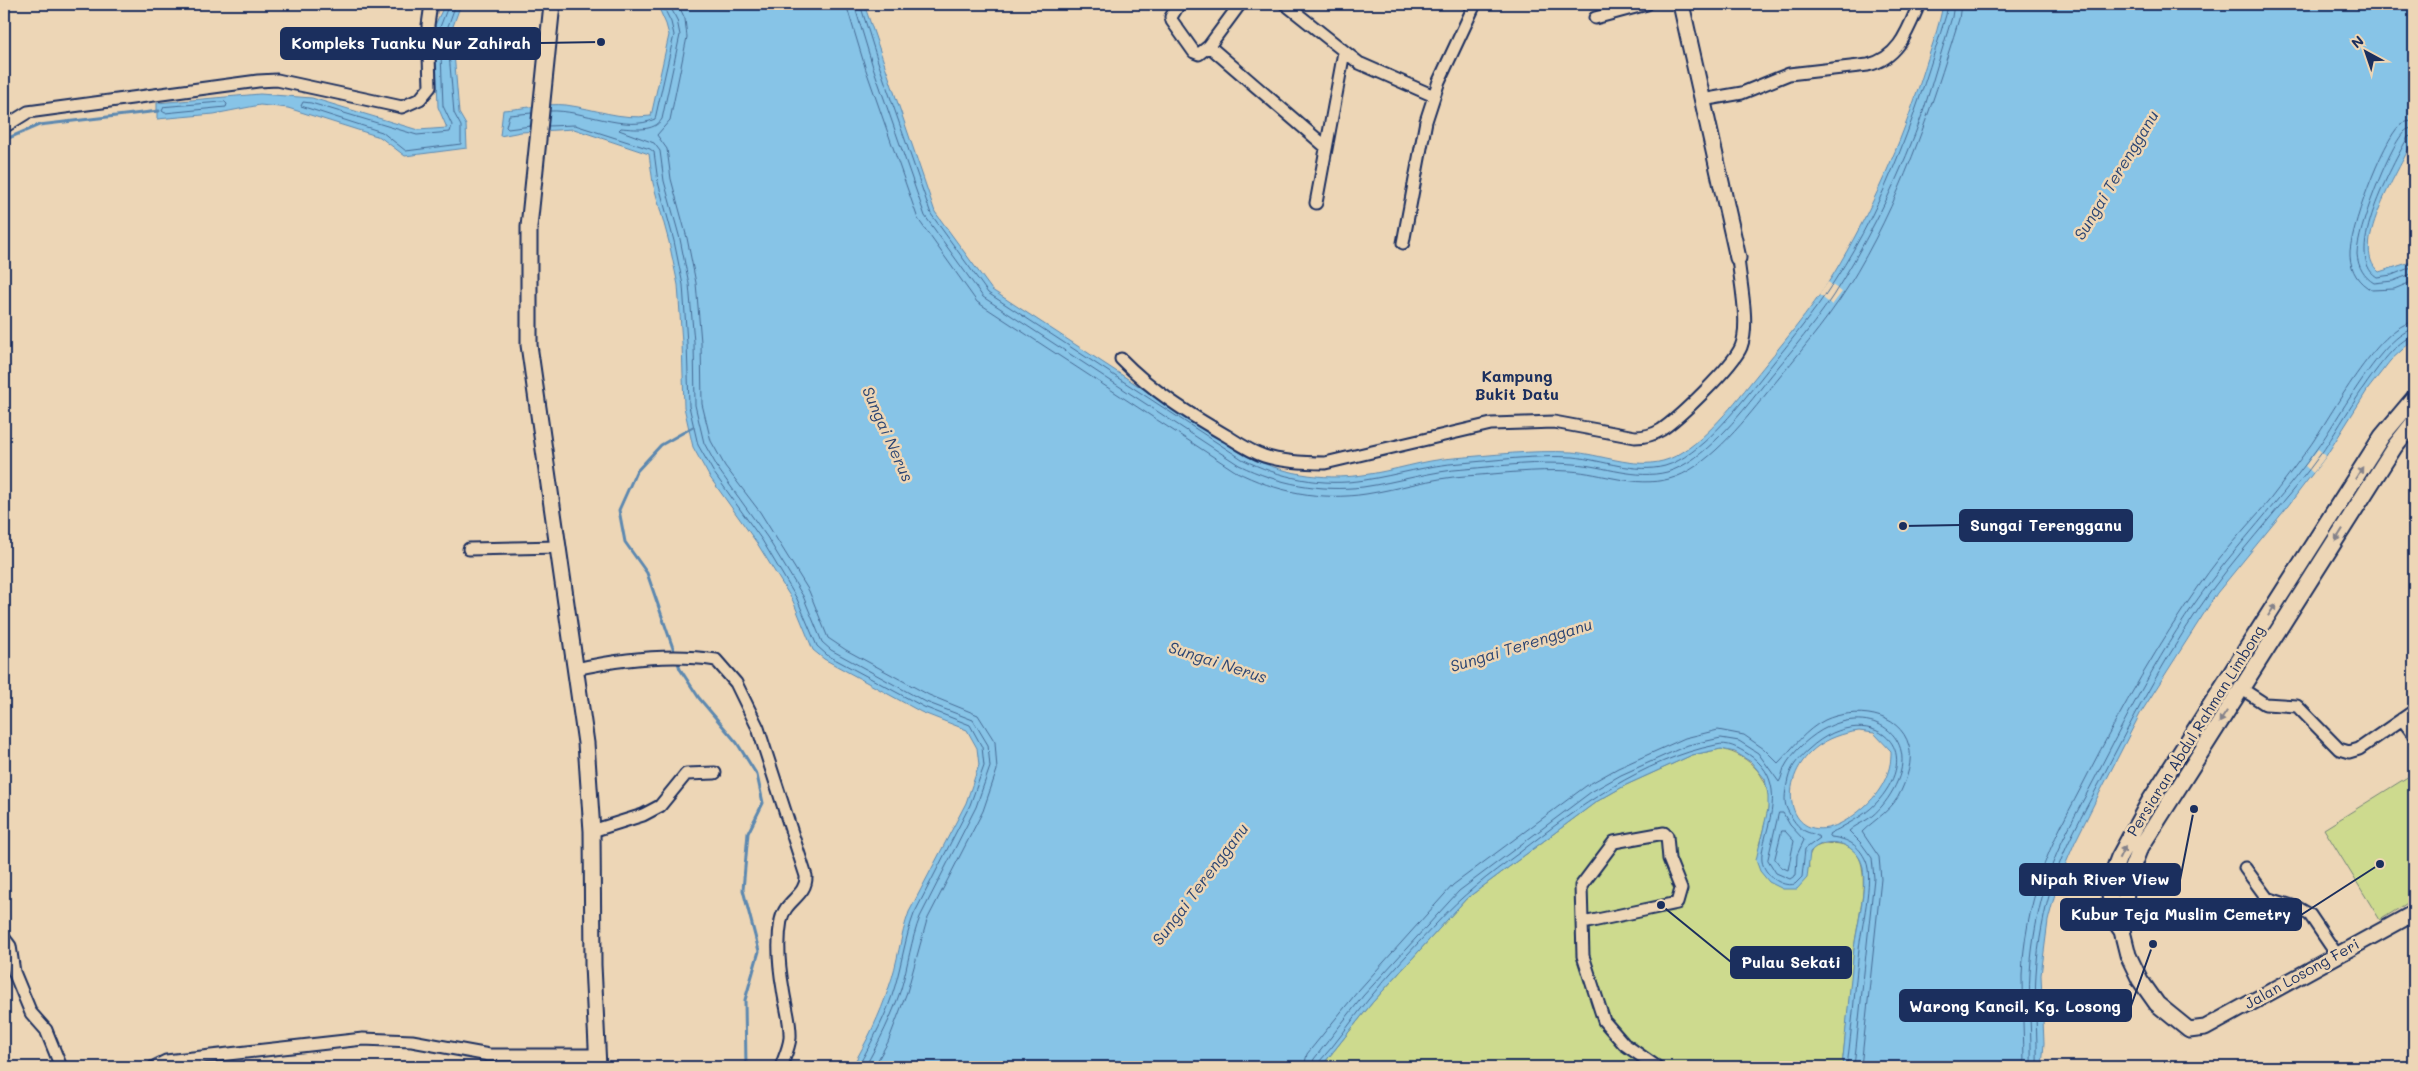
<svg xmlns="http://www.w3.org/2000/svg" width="2418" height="1071" font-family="Mali,sans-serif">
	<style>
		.green { fill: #cdda8e; stroke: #748476 }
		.water { fill: #87c4e7; stroke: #5c88b0; fill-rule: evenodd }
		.pier { fill: #edd6b6 }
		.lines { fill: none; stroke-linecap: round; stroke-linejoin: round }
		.shore { stroke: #466b95; stroke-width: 1 }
		.stream { stroke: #5c88b0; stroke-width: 3 }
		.minor-casing { stroke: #1b2f5e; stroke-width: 15 }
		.tertiary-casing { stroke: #1b2f5e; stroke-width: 19 }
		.minor { stroke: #edd6b6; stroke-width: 11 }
		.tertiary { stroke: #edd6b6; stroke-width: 15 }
		.oneway { fill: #84828a }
		.labels { text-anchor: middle; stroke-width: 5; stroke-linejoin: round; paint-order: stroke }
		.street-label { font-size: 15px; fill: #1b2f5e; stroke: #edd6b6 }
		.water-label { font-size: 16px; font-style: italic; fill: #2b4573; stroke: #edd6b6 }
		.neighbourhood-label { font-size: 16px; font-weight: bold; fill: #1b2f5e; stroke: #edd6b6 }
		.leader { fill: none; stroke: #1b2f5e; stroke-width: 2 }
		.callout-dot { fill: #1b2f5e; stroke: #edd6b6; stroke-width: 2 }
		.callout { fill: #1b2f5e; stroke: #1b2f5e; stroke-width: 2 }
		.callout-label { font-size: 16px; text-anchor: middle; font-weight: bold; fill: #fff }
	</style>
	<rect width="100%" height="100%" fill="#edd6b6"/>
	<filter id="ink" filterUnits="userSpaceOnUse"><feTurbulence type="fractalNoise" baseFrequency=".02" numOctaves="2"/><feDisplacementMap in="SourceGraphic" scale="10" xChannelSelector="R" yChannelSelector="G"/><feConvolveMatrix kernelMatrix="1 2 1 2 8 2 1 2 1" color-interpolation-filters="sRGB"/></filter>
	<g filter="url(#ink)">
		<!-- green -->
		<path class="green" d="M1721,749C1750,755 1773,779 1768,810C1766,822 1762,833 1759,845L1809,868L1808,858L1813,848C1832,839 1857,842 1862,866C1867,893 1857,923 1854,949C1851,989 1846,1028 1842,1067H1321L1372,1003L1466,899L1596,802L1626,785L1692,755Z
			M2414,773V899L2380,920L2324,829Z"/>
		<!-- water -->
		<path class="water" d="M445,4H461L452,29L459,113L466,125L467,148L405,156L380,137L288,108L260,105L214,114L157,119V103L260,94L312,98L418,130L447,128L438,107L435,25Z
			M657,4H864L935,212L992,290L1244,455C1281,473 1321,481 1363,475C1394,471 1423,460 1454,458C1493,455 1532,450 1571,452C1601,454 1633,469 1663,461C1697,452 1732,406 1753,380C1780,346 1810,312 1833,275C1871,212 1901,144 1923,74C1930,51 1939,28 1943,4H2414C2414,37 2414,70 2414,103C2414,113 2417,127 2414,137C2403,166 2347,246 2379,272L2414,261V339L2390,361L2368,389L2326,456L2284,511L2217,593L2140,714L2100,792L2075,842L2058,882L2048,921L2041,975L2044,1043L2042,1067H1842C1846,1028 1850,988 1854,949C1857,926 1868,885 1862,864C1859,853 1848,845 1838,843C1827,841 1817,844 1810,852L1807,878L1797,889H1783L1769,882L1760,871L1756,860L1768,809V795L1765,779L1751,762L1735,752L1721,749L1692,755L1626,785L1596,802L1466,899L1372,1003L1321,1067H852C867,1041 880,1015 889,987C898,962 900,937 909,912L966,803L979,765L977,748L967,730L921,712L824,659L813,650L793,601L757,543L709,476L693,447L684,407L682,343L678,285L669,242L653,183L649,154L574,129L521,132L500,136L503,110C523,109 546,103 566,105C596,109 619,120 651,116L669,35L666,24ZM1859,731L1874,733L1891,751C1892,773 1880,793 1864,807C1781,881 1756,744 1859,731Z"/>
		<!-- pier -->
		<path class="pier" d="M1828,282L1842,292L1832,305L1819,295Z
			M2318,449L2326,456L2313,473L2305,466Z"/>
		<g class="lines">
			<!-- shore -->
			<path class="shore" d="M449,4L440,27L443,106L452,125L450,132L417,135L311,103L303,102L301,106L382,132L406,151L461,144V126L454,113L447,29L456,4
				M669,4L677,20L680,35L662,119C654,132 634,129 621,128L619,130L654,143L660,151L664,181L680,239L689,284L694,342L695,405L704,443L719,470L767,537L803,596L822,642L831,650L926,702L973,720L988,745L990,767L976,807L920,917C911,940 908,965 901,989C892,1016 879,1042 865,1067
				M678,4L685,19L687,37L670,120L657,135L667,149L671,179L687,238L696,283L701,342L702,404L711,441L725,466L760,512L809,591L828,638L846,650L929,695L978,715L995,742L997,770L983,811L927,920L907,992L888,1042L874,1067
				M846,4L866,70L918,219L977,302L1235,471C1276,492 1321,501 1366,494C1399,489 1431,478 1465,476C1499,474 1535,469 1570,471C1603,473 1635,488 1669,479C1705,470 1743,423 1766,394C1794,359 1824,325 1848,287C1900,203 1930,113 1959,19L1961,4
				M854,4L873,67L925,216L983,297L1239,465C1278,484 1320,492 1363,487C1398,482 1431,471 1465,469C1501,466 1538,461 1574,464C1604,466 1636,480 1667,472C1703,462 1740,415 1762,387C1789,353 1820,319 1842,281C1874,228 1903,170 1923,112C1933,81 1942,49 1952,17L1954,4
				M860,4L879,65L931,214L988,293L1242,459C1280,478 1322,487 1365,480C1397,475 1428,465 1461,463C1498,460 1536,455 1573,457C1603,460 1635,474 1665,466C1700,456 1736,409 1758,382C1784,349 1812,316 1835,280C1888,199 1918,107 1946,15L1948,4
				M225,102L227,104L226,107L165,113L162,111L164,107Z
				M550,111C582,109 625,133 655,119L674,35L671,22L662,4
				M2414,121C2409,121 2404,122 2400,125C2383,140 2348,233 2350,256C2351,271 2358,283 2372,290L2394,289L2414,281
				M531,126L508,129L506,127L509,115L532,113
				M548,126L575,125L650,149L654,152L658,182L674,241L683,285L687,343L689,406L698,445L714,473L762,540L797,599L817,646L827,655L924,707L970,725L982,747L984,766L970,805L914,914C905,938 902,962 895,986C887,1015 872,1041 858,1067
				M2414,128C2410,128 2407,129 2404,132C2388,149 2357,231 2357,254C2358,267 2364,277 2374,283L2393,281L2414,273
				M2414,135L2408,137C2393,164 2342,256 2377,277L2392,275L2414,266
				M1779,813H1783L1790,825L1804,840L1797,855L1796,875L1790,879L1776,873L1768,860Z
				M1782,831H1785L1794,841L1788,870L1781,867L1775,859Z
				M1304,1067L1307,1054L1358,991L1453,885L1586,786L1618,768L1685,738L1718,730L1744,735L1764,749L1778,763C1793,748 1805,730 1825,720C1853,707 1900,711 1909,746C1913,761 1907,778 1901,791C1893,810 1876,818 1862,832L1879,857L1881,879L1861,1067
				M1311,1067L1314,1059L1363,996L1459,891L1591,792L1621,775L1688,745L1721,738L1739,741L1758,753L1779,782C1782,778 1782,773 1784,768C1792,752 1812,734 1828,727C1876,704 1922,740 1893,790C1887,801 1878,812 1868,819C1862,823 1854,826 1849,831L1861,843L1872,858L1874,878L1854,1067
				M1318,1067L1319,1062C1337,1043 1351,1021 1368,1000C1389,974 1413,948 1436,924C1461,896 1489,875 1519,853C1578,807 1642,760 1716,745C1728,742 1738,748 1748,754C1779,774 1775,803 1766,835C1764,843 1761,853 1762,861C1764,874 1781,888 1795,884L1802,877L1805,849L1820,838C1816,834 1812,834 1807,832C1798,829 1791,817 1787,809C1783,801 1786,788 1788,779C1791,766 1800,757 1809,749C1862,700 1929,741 1879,800C1869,812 1855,820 1842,827C1838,830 1833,831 1829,834L1831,837C1848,839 1859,845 1866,861C1874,879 1861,929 1859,949C1855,988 1852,1028 1847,1067
				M2024,1067C2024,1037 2022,1006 2022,976C2023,943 2030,908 2040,877C2051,841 2071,808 2088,774C2122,708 2158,644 2201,583C2221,554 2245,528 2268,502C2282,484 2296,465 2310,446C2330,418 2379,324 2414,322
				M2031,1067C2032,1036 2028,1004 2030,973C2032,941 2038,909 2047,880C2058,844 2078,811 2095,778C2132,706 2170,632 2221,568C2253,528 2288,490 2318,447C2336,423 2384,332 2414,329
				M2037,1067C2038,1036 2034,1004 2036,974C2038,943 2044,911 2053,882C2064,847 2083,814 2100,782C2134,715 2170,648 2214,587C2249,540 2289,498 2323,451C2339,428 2388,339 2414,336"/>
			<!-- stream -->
			<path class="stream" d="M4,140L39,125L159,111
				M675,654L647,573L625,542L619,510L636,472L661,445L693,427
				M677,659L680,669L699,698L737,743L757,775L763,803L748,833L743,890L759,951L745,1000L746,1067"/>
			<!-- minor casing -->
			<g class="minor-casing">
				<path id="minor" d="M1179,4L1171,17L1172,21L1194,52L1199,54L1209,46L1240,4
					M1285,4L1359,63L1434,96
					M1595,18L1647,4
					M1209,46L1326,147
					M1702,100L1742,93L1789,74L1868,65C1899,58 1908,30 1919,4
					M4,127L28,112L258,81L277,80L402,107L420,99L430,87L428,25L431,4
					M1316,203L1344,52
					M1403,243L1426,121L1439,81L1475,4
					M1121,359C1152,391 1189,414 1227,436C1238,443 1251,452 1264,456C1283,462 1305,463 1325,463L1491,424L1554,422L1635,437C1644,437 1653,435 1661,430C1679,418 1733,366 1741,347C1750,324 1740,282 1738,258
					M469,549L559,547
					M576,669C621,659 669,653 716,660L736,683L758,728L806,876C807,896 785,900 781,920C777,942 779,967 783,989C785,1005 791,1022 790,1038C789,1048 784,1058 781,1067
					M2242,689L2265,704L2297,706L2339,749L2349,752L2359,749L2414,711
					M2402,719L2414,735
					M592,831L643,815L660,806L686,774L715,773
					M2245,868L2267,898L2298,908L2310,915L2337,955
					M1583,923L1677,903L1681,889L1669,859L1667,836L1664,833L1614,842L1581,886L1583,956L1604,1021L1624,1044L1657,1067
					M4,938L10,946L14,972L31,1013L46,1030L61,1067
					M154,1067L166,1061L363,1039L412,1041L489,1055H597"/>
			</g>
			<!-- tertiary casing -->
			<g class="tertiary-casing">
				<path id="tertiary" d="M552,4L529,227V345L586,743L592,831L593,965L598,1067
					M1681,4L1738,258
					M2414,398L2382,436L2149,802L2119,857L2111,878L2110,895L2115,921L2122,931L2128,955L2140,980L2157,1004L2189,1030L2205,1028L2414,913
					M2122,931L2125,920L2126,883L2139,850L2395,446L2414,422"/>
			</g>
			<!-- minor -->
			<use href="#minor" class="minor"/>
			<!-- tertiary -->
			<use href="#tertiary" class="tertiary"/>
		</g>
		<!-- one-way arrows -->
		<defs><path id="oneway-solid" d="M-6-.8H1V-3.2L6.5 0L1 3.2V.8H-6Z" transform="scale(1.25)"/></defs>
		<g class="oneway">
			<use href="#oneway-solid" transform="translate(2359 473) rotate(-58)"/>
			<use href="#oneway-solid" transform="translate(2339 535) rotate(122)"/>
			<use href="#oneway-solid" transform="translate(2272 610) rotate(-57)"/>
			<use href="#oneway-solid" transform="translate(2223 717) rotate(123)"/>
			<use href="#oneway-solid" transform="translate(2122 852) rotate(-63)"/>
		</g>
	</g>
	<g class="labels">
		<!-- street labels -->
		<g class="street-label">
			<text transform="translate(2196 731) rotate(-58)" y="5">Persiaran Abdul Rahman Limbong</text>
			<text transform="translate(2302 974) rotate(-29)" y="5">Jalan Losong Feri</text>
		</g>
		<!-- water labels -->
		<g class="water-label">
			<text transform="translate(2116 175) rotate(-59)" y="6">Sungai Terengganu</text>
			<text transform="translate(888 434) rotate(66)" y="6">Sungai Nerus</text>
			<text transform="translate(1521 645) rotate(-17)" y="6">Sungai Terengganu</text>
			<text transform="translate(1218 662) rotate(18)" y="6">Sungai Nerus</text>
			<text transform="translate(1200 884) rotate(-53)" y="6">Sungai Terengganu</text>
		</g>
		<!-- neighbourhood labels -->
		<g class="neighbourhood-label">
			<text x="1517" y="382">Kampung<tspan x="1517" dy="18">Bukit Datu</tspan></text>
		</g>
	</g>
	<!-- callouts -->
	<path class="leader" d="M601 42L540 43M1903 526L1960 525M2194 809L2180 880M2380 864L2301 915M1661 905L1731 962M2153 944L2131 1006"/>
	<g class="callout-dot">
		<circle cx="601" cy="42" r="5"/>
		<circle cx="1903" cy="526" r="5"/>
		<circle cx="2194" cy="809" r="5"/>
		<circle cx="2380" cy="864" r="5"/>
		<circle cx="1661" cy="905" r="5"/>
		<circle cx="2153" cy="944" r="5"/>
	</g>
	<g class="callout">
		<rect x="281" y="28" width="259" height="31" rx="5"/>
		<rect x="1960" y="510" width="172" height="31" rx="5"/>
		<rect x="2020" y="864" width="160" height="31" rx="5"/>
		<rect x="2061" y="899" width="240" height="31" rx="5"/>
		<rect x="1731" y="947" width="120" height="31" rx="5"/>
		<rect x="1900" y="990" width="231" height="31" rx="5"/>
	</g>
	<g class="callout-label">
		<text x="411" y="49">Kompleks Tuanku Nur Zahirah</text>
		<text x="2046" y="531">Sungai Terengganu</text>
		<text x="2100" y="885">Nipah River View</text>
		<text x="2181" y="920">Kubur Teja Muslim Cemetry</text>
		<text x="1791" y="968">Pulau Sekati</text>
		<text x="2015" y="1012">Warong Kancil, Kg. Losong</text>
	</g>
	<!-- margin -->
	<rect width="2418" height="1071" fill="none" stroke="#edd6b6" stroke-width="20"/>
	<rect x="10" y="10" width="2398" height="1051" fill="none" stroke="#1b2f5e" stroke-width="2" filter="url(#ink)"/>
	<!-- north arrow -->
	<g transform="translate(2366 52) rotate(320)" stroke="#edd6b6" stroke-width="4" paint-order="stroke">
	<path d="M0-4L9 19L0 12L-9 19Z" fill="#1b2f5e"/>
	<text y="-8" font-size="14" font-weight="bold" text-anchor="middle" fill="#1b2f5e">N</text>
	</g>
</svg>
